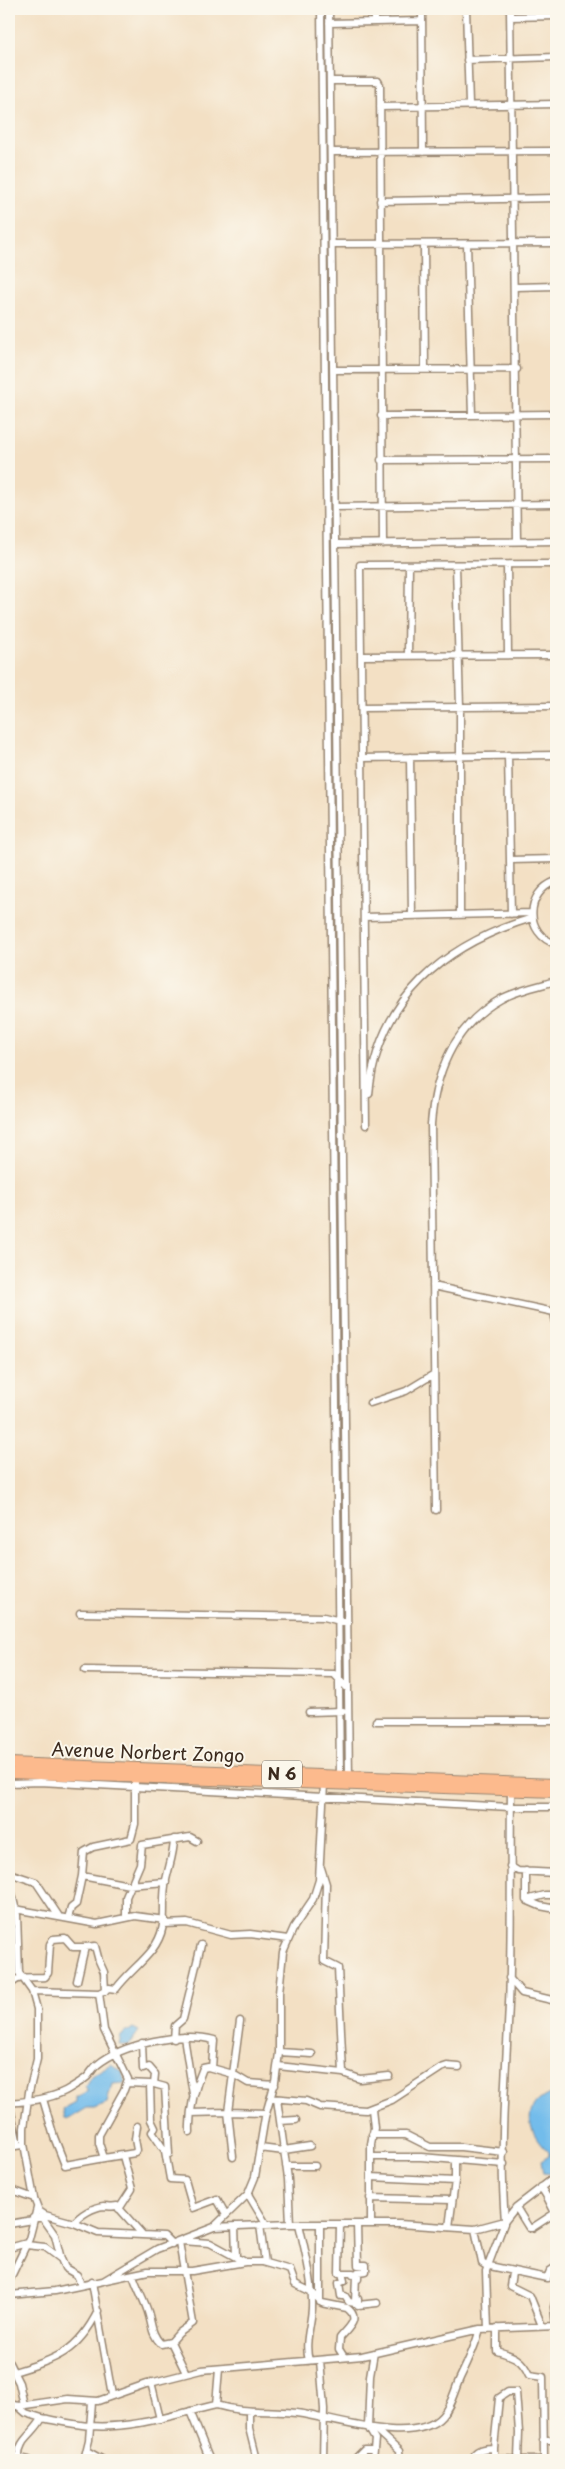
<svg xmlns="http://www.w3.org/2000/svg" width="565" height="2469" font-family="'Playpen Sans',sans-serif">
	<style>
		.water { fill: #72bceb; stroke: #567384 }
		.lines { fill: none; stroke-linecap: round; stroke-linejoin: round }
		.street-casing { stroke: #978571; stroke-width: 9 }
		.primary-casing { stroke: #978571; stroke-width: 12 }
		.street { stroke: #fff; stroke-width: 6 }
		.primary { stroke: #fcba8d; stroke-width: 10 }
		.labels { text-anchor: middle; stroke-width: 4; stroke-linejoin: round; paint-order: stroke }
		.shield { fill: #fbf7ec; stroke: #75685c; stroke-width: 1 }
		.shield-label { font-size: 16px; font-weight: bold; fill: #3b2a1e }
		.street-label { font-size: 18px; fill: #3b2a1e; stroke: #fbf7ec }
	</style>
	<rect width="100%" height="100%" fill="#fbf7ec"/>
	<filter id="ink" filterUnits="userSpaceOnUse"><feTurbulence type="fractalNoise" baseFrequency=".02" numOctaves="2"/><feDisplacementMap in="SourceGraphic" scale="10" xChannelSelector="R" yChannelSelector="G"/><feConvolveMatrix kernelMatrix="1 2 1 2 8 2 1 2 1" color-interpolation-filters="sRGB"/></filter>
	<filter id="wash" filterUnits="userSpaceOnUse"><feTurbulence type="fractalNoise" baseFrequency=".0096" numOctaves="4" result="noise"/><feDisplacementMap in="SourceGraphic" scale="20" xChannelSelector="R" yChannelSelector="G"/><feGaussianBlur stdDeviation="1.12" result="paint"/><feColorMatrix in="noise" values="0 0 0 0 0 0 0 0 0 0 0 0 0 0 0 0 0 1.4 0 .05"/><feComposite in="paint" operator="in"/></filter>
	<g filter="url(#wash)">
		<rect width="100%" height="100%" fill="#f3e0c4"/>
		<!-- water -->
		<path class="water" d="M133,2028L139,2031L129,2045H119L121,2036Z
			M111,2064L122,2071L125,2083L112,2084L107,2103L94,2108H87L69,2119L65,2118L63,2109L76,2103V2097L88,2091L85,2086L91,2076Z
			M555,2092L556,2171L553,2174L543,2173L541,2161L549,2156V2152C526,2131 520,2104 555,2092Z"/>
	</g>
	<g filter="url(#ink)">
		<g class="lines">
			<!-- street casing -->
			<g class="street-casing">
				<path id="street" d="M321,9L340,1777
					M329,9L349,1779
					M375,9V22
					M422,9L423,152
					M466,9L469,104
					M510,9L517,541
					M510,17L556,16
					M329,23L422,21
					M467,60L556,57
					M330,81H378L380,85L383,544
					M380,107L556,104
					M331,152L556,151
					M380,201L556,198
					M332,244L556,243
					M424,244L425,369
					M467,244L472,415
					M515,287L556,286
					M333,370L517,369
					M381,416L556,414
					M381,460L556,459
					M335,507L556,504
					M335,544L556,541
					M456,565L460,707V915
					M507,565L508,655
					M361,656L556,655
					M408,656L409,565
					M362,708L556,706
					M508,755L511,914
					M410,757L412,916
					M362,758L556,755
					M510,860L556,859
					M556,881C525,892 524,934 556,944
					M364,917L532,913
					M369,1094C378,998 445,944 532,918
					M366,1125L360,565L556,564
					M433,1286L554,1312
					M556,1306L554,1312L556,1323
					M370,1403L406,1391L434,1374
					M436,1510L431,1124C435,1073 454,1025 501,999C518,990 538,986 556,981
					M80,1613L324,1617L348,1623
					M85,1670L334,1674L348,1689
					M309,1712L343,1711
					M376,1721H556
					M9,1783L40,1782L510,1807H556
					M510,1866L518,1871L556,1873
					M321,1868L326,1884L324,1961L338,1968L343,2073
					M9,1873L36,1882L58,1915
					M82,1876L84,1852L93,1847L131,1839L135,1824V1778
					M9,1882L17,1915L19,1973L32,1991L37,2009V2059L29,2092L24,2128V2144L34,2198
					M526,1900L540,1906L556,1909
					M526,1900L545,1895H556
					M526,1900V1871
					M15,1909L97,1924L135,1916L165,1920
					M126,1917V1897L140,1864L142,1845L190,1837L197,1841
					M68,1918L71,1908L76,1904L82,1876L129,1885L166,1882
					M164,1924L187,1923L231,1935L250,1934L288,1939
					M509,1978L522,1993L556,2001
					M77,1981L85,1947L95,1946L99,1961L104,1972L105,1991
					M9,1987C16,1974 32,1978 45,1977L48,1973L50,1944L53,1939L65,1938L73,1947H85
					M32,1991L99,1993L109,1988L116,1989C126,1975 141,1964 152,1950C171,1925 160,1906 166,1880C169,1866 174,1853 174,1839
					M240,2021L233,2074L248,2083L275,2085
					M184,2037L193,2094
					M174,2039L175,2026L183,2019L201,1945
					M142,2043L143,2069L149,2067L155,2074L154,2084L165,2087L169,2154
					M279,2052L312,2054
					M278,2066L343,2073L360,2079L389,2076
					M127,2083L150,2084L151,2120L155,2128L152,2132L165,2151L170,2179L185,2180L193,2208L217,2199L226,2215
					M271,2098L306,2101L320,2107L366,2110L392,2100L441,2068L447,2066L459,2067
					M43,2099L54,2137L65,2165L104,2158L99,2143V2135L124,2090L128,2079L104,2030L99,1993
					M277,2099L288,2179L290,2224
					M9,2103C28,2101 47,2100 65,2091C72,2087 81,2082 87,2077C91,2073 93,2068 97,2065C122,2044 183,2031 214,2040L212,2068
					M9,2103L18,2145
					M280,2121L296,2120
					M190,2132C189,2108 194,2089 203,2068L208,2067L233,2074L228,2112L191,2113
					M372,2135H406L430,2147H461L504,2152
					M9,2147L22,2145
					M260,2148L284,2151
					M284,2150L310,2146
					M233,2157L228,2112L266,2113
					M371,2157H421L504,2164
					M104,2158L135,2153L137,2150L135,2139L137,2126
					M286,2166H315
					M371,2177L455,2181V2160
					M541,2187L547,2197L556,2199
					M9,2189L34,2198L39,2211L45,2215L74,2223L98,2233L164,2236L172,2244
					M248,2194L266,2224
					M370,2198L452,2200
					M516,2207L529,2228H532L555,2213L547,2197
					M119,2209L132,2189L123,2156
					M33,2218H43L55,2235L61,2259
					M74,2223C80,2215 93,2207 104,2206C108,2206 112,2207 117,2206L142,2234
					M9,2224L33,2220
					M299,2224C305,2251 313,2280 312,2308C311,2327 304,2342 309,2361
					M320,2224V2302
					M357,2224L358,2265H366V2271L358,2272V2279
					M371,2224V2144L374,2128L372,2109
					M260,2225L265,2263
					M235,2226L236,2256
					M214,2227L290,2224H399L475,2229L505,2221C499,2149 506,2076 509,2004C512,1934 510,1862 511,1792
					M449,2227L455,2181
					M475,2229L482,2263L485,2265L547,2278L550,2271L556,2267
					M182,2241L210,2243L245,2262H262L290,2270L295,2284L312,2292L322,2303L347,2308C362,2319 347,2329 340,2338L339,2349L344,2357
					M26,2245L45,2247L61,2259L65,2268L77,2275L81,2284
					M9,2248L27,2243
					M342,2273L344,2281L339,2283L341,2296H345L349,2302L355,2303L356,2275H353V2273H339L340,2225H342
					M512,2273L510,2286L530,2296L542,2326
					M133,2275C137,2288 144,2299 148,2312C152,2324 151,2334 161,2344L171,2342L186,2373
					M106,2280L148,2271H192L245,2262
					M9,2281L29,2239L37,2208
					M92,2282L112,2395
					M9,2295L55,2291L103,2281L157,2249L214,2227L248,2194L255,2177L265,2117L275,2082L279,2053V1993L283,1952L294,1927L313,1899L319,1880L324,1784
					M358,2299V2305L377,2303
					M556,2326L554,2307L556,2299
					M497,2328V2351C514,2356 522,2359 529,2375L543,2377L544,2459
					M488,2329L486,2271L505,2221L516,2207L556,2176
					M171,2342L179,2333L193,2323L179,2242
					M320,2360L324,2409L323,2460
					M9,2363L19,2383L24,2405
					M14,2372C56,2359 77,2353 98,2311
					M151,2382L160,2419
					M9,2404L18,2406L68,2399L98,2401L146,2384L201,2370L362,2356L480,2329L556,2326
					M216,2405C246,2414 273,2409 303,2414C337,2420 416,2446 442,2416C452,2405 454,2391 460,2378C468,2362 475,2347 480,2329
					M18,2406L26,2413L42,2418C35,2434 17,2439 19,2459
					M190,2411L210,2460
					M249,2412V2428L257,2460
					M42,2418C58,2421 75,2425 91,2426C134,2429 175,2414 216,2405L219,2369
					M9,2421L13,2406
					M376,2430L399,2451L400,2460
					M543,2440H556
					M494,2448L499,2398L508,2392H516L519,2432L518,2459
					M87,2451L103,2460
					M9,2455L29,2460
					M84,2460L89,2440L92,2402
					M354,2460L364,2450H374
					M373,2460L375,2439L368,2427L370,2376L374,2353
					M471,2460C475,2449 484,2448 494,2448V2459L546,2460"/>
			</g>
			<!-- primary casing -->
			<g class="primary-casing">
				<path id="primary" d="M9,1763L556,1784
					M9,1773L556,1792"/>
			</g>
			<!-- street -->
			<use href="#street" class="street"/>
			<!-- primary -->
			<use href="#primary" class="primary"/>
		</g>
	</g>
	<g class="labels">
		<!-- shield labels -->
		<rect class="shield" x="262" y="1760.5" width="40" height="27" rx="4"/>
		<g class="shield-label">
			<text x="282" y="1780">N 6</text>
		</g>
		<!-- street labels -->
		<g class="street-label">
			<text transform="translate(148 1753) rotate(2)" y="6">Avenue Norbert Zongo</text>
		</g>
	</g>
	<!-- margin -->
	<rect width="565" height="2469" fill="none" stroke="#fbf7ec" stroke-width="30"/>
</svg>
